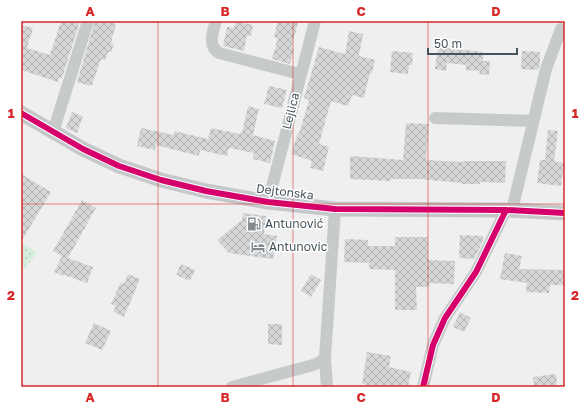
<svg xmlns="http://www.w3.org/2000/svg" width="586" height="408" font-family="'Golos Text',sans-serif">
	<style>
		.grass { fill: url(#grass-dots) }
		.building { fill: url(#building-cross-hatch) }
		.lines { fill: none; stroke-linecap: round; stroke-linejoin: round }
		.minor { stroke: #c7cacb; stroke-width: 12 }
		.major { stroke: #c4c8cb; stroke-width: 15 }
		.cycleway-casing { stroke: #fff; stroke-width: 8 }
		.cycleway { stroke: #d6006c; stroke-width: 6 }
		.grid { fill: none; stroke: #d62828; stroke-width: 1; stroke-opacity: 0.55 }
		.labels { text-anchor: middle; stroke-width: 3; stroke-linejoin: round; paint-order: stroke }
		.street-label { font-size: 12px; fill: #46545c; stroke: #fff }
		.poi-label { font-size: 12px; fill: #46545c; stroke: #fff; text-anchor: start }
		.neatline { fill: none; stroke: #d62828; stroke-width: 1.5 }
		.grid-label { font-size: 13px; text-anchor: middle; font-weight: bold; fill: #d62828 }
	</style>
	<defs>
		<pattern id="grass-dots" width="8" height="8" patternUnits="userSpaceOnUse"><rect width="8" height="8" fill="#d3efdb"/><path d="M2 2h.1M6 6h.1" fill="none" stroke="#b6cfbe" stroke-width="1.8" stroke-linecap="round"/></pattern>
		<pattern id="building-cross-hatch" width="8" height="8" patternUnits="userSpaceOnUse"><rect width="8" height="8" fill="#d6d7d8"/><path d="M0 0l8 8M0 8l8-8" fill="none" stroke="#afb1b2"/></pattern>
	</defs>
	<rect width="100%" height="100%" fill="#f0efef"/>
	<!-- grass -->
	<path class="grass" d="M21,242L37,253L21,272Z"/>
	<!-- building -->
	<path class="building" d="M61,21H80L62,78L59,77L58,82L21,70V25L33,28L27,48L50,55Z
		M95,21H105L116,24L111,43L114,44L111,52H108L105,61L101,59L92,85H90V86L77,82Z
		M235,21L253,25L251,36H247L244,51L223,46L227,27L234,28Z
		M278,21H290L298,23L291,48L294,49L290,64L272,59L278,38L274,37Z
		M349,31L363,34L359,56L375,60L372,73H370L364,98L352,95L348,106L331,101L319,144L329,147L323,171L310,168L312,161L291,154L298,133L299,134L309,100L304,98L319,47L345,54Z
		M438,47L483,52V61H490L489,75L479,74L480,71L466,70V65L447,63L446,71L435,69Z
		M392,51L413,53L412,65H409L408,74L390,72Z
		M522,51L540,52V64L538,70L521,69Z
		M269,86L287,90L282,108L264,104Z
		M248,106L259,109L253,135L275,141L270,163L253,159L254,153L229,148L227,156L200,150L199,156L156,145L155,150L137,146L141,128L174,135V131L208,139L211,128L240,134V132L242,133Z
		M72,112L83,116L77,133L66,128Z
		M406,123L429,124L426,160L463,162V161H506L505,183L480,182V184H462V183L420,179H391V181L350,179V156L365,157L403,160Z
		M548,130L558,131L554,161L564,163L561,186L537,183L540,160H545Z
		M21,174L51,192L21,242Z
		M82,200L96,208L68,258L93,267L87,283L64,275V276L54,272L62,256L53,251Z
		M243,213L266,216L264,234L277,236L273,259L229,253L217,240L242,220Z
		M460,235L483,236V241L474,259L459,258Z
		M395,237H428V260L455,261L454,284L429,283V287H416L417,310H395V270L369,269V263L344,262L345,239L368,240V246H395Z
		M505,253L522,256L519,269L565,270V285H550L549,293L526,292L527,283L500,279Z
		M181,264L195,270L190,281L176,275Z
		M128,274L140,279L124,317L113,312L116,306L111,304L121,282L124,284Z
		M311,274L321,280L311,297L301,291Z
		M460,312L471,318L464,332L453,327Z
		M94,323L111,331L102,350L85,343Z
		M268,324H282V345L268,344Z
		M367,352L391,356L389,367L411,372L408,387H379L362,384Z
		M556,374L557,387H534L533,377Z"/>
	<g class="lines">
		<!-- minor -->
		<path class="minor" d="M216,21C213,32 207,45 219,53L300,74
			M435,118L533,121
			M53,132L88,21
			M268,202L315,21
			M512,210L546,69L561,29
			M232,387L313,365L320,362L325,358
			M327,387L325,358L335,209
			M423,387L433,345L445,318L476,272L506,210"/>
		<!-- major -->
		<path class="major" d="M21,113L83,149L119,166L161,180L206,191L268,202L335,209L506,210L565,213"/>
		<!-- cycleway casing -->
		<g class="cycleway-casing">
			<path id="cycleway" d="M21,113L83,149L119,166L161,180L206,191L268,202L335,209L506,210L565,213
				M423,387L433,345L445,318L476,272L506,210"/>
		</g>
		<!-- cycleway -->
		<use href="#cycleway" class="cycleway"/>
	</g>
	<!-- grid -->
	<path class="grid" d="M158,21V387M293,21V387M428,21V387M21,204H565"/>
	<!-- icons -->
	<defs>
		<g id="fuel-bare" transform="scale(1.08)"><path d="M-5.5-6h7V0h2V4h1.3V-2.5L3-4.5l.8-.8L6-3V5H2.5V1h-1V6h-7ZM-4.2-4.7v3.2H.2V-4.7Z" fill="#828a8f" stroke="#fff" stroke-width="2.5" paint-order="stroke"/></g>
		<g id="hotel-bare" transform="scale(1.08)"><path d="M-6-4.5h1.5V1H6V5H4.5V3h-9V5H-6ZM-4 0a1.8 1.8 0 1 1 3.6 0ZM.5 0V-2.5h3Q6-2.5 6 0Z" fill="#828a8f" stroke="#fff" stroke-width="2.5" paint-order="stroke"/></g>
	</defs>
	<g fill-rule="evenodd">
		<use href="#fuel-bare" x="254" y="224"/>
		<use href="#hotel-bare" x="258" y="247"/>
	</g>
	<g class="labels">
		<!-- street labels -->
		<g class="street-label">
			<text transform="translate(291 111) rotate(-76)" y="4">Lejlica</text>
			<text transform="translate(285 192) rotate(7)" y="4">Dejtonska</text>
		</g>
		<!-- poi labels -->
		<g class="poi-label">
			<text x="265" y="228">Antunović</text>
			<text x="269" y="251">Antunovic</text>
		</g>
	</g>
	<!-- border -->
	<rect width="586" height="408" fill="none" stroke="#ffffff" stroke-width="44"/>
	<!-- scale -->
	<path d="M428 48v6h89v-6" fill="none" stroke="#46545c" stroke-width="2"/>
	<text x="434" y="48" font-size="12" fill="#46545c" stroke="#ffffff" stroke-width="3" paint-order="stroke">50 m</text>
	<rect x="22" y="22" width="542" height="364" class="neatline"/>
	<g class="grid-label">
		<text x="90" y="16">A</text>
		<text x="225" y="16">B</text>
		<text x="361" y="16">C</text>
		<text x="496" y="16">D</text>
		<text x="11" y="118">1</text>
		<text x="575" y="118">1</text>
		<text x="11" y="300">2</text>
		<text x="575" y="300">2</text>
		<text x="90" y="402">A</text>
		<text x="225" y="402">B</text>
		<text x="361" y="402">C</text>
		<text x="496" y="402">D</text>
	</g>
</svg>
